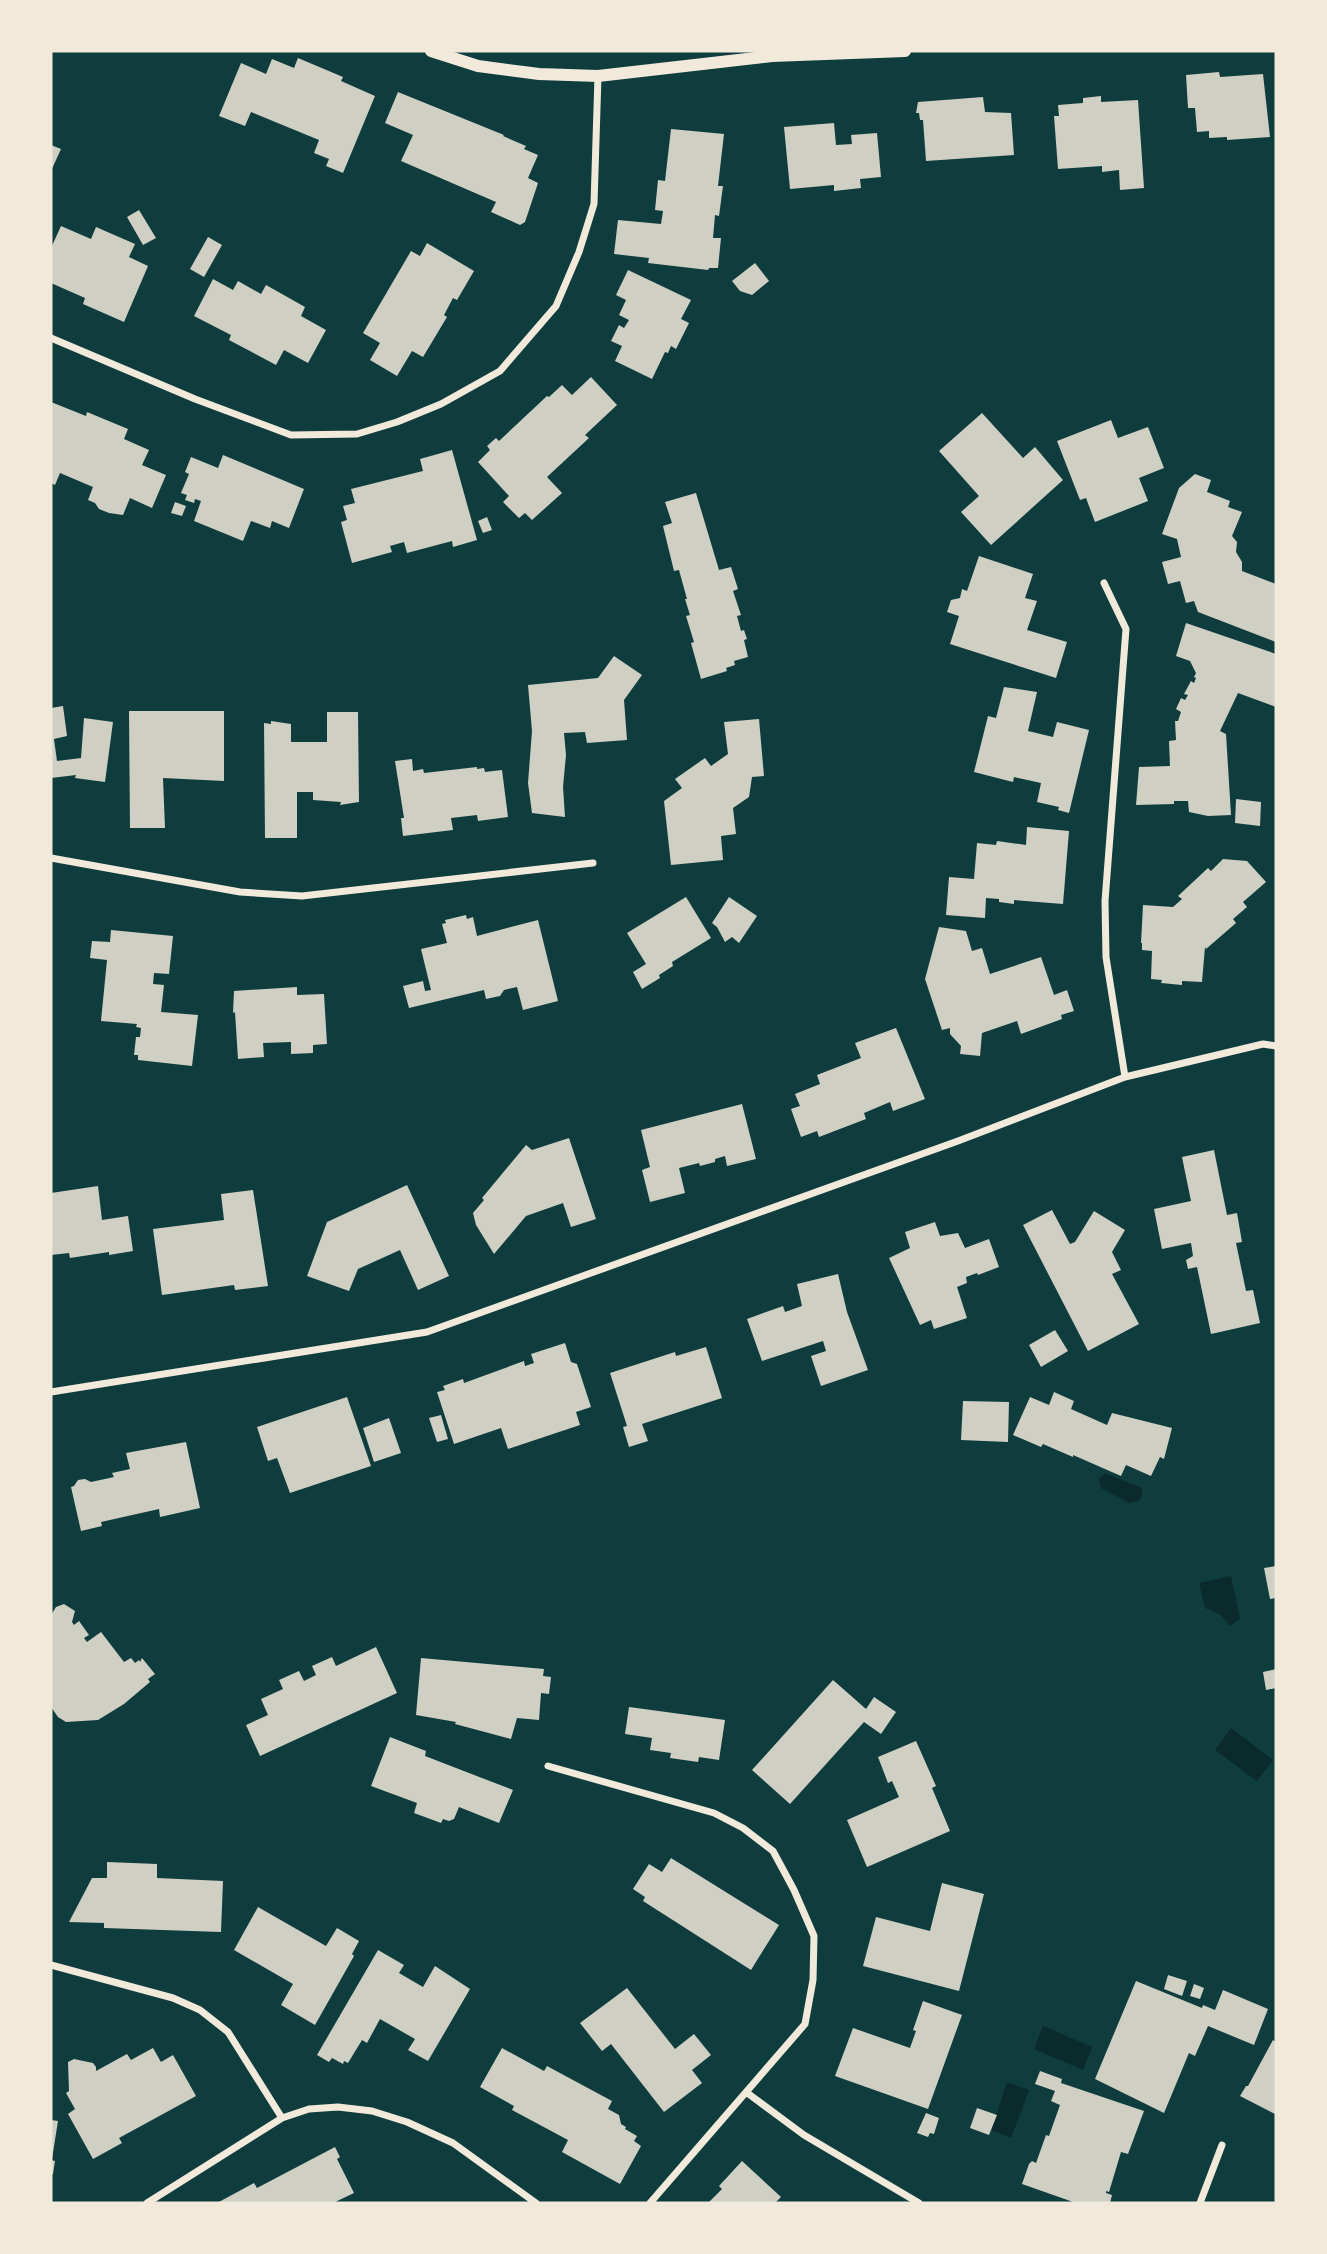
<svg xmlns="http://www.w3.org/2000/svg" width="1327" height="2254" font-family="Bitter,serif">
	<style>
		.water { fill: #0a2a2b }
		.building { fill: #cfcfc3 }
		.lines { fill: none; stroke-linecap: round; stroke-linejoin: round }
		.minor { stroke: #f1e9da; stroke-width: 7 }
		.tertiary { stroke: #f1e9da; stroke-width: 12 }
	</style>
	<rect width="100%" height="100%" fill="#0f3d3e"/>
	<!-- water -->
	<path class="water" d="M1105,1473L1142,1488V1495L1139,1501L1129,1503L1101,1488L1099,1479Z
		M1231,1576L1240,1619L1230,1626L1221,1615L1205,1608L1199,1583Z
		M1231,1728L1273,1760L1257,1781L1215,1750Z
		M1043,2026L1092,2047L1083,2070L1034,2049Z
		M1007,2082L1029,2090L1011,2138L991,2130Z"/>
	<!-- building -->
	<path class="building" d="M298,58L343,77L341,81L375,96L343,173L326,166L329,159L314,153L319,140L251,112L245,126L219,116L241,63L266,74L272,59L294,68Z
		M1219,72L1220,77L1263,74L1270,137L1227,140V137L1209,138V131L1197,132L1195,108H1188L1186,75Z
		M398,92L504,135L503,136L526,146L524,149L538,155L528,178L538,183L525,222L520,225L491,212L496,202L401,161L413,135L385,123Z
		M1101,96V102L1138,100L1144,188L1120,190L1119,170L1102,172V166L1058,169L1054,116H1059L1058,105L1083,103V98Z
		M983,97L985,112L1011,113L1014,155L926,161L923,120H920L919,113H916L918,102Z
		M834,123L836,145L852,144L851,135L877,133L881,177L860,179L861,188L834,191V185L790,189L784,127Z
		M671,129L724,134L718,186H723L719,216L715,215L713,238H721L718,268H709L708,270L648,263L649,258L614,254L618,220L661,224L663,211L655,210L658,180L665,181Z
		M51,145L61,149L51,171Z
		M139,210L156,238L143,245L127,217Z
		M61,226L91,239L96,227L135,244L129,257L148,266L124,322L83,304L85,298L51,283V248Z
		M208,237L222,245L204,277L190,269Z
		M427,243L474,271L457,300L453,298L444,315L447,317L423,357L412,351L397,376L370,360L380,343L363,333L411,251L420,256Z
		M755,263L769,281L752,295L740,291L732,281Z
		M628,270L691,300L681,319L689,323L676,349L671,346L668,353L665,352L652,379L615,361L622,346L611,341L619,325L624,328L629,320L619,315L626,300L616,295Z
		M213,279L233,290L238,281L261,294L266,285L305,307L301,316L326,330L308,363L284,350L276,365L229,340L231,335L194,316Z
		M591,377L617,405L585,435L589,438L547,477L562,493L532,520L525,513L519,518L503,502L509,496L478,462L490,450L487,446L496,438L499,441L547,396L549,397L562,385L572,395Z
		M51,402L86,416L87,412L128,429L124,439L149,450L142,465L166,475L152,508L130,498L123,515L109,513L99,509L95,503L88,500L93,487L60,473L55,485L51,483Z
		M982,413L1023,458L1035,447L1063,480L991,545L961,512L979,496L939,451Z
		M1111,420L1118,438L1148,427L1164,468L1139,478L1148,501L1095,522L1086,498L1080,500L1057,441Z
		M452,450L477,540L453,547L452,541L407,553L404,542L390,546L392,552L352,563L341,522L347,520L343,506L355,503L351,489L423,471L420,459Z
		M223,455L304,489L289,528L272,521L270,528L251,521L243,541L194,521L201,501L195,499L194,503L185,500L187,495L181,493L189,474L185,472L191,457L218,468Z
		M1195,474L1211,480L1207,492L1230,501L1228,507L1242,512L1232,536L1237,542L1236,552L1242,562V571L1276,584V642L1198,612L1194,601L1186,603L1180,581L1168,584L1162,562L1181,557L1177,539L1162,534L1179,488Z
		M696,493L719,570L731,567L738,589L733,591L741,615L737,616L741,631L744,630L747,639L744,640L748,657L734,661L735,665L726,668L727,671L701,679L691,643L694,642L686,616L690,615L685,599H687L679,570L674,571L663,526L672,523L665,502Z
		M175,502L186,506L182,516L171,513Z
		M487,517L492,530L483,533L478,521Z
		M979,556L1033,574L1025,598L1037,601L1027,630L1067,642L1056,678L950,644L959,616L947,612L951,600L960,598L962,589L967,591Z
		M1186,623L1276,654V707L1238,693L1220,731L1226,734L1231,815L1208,816L1189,812L1188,801H1174V804L1136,805L1139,767L1170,766L1169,741L1176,740L1175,721H1178L1181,712L1176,709L1181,698L1185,700L1188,695L1184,694L1191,681L1194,683L1196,678L1194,677L1196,673L1190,661L1176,656Z
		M614,656L642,675L624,700L627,740L587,743L585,732L564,733L566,755L563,787L565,817L532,813L528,783L532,731L528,685L598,678Z
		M1004,687L1037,692L1028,731L1053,737L1057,722L1089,730L1069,813L1058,810L1059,807L1037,802L1041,783L1014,777L1013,782L974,772L988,716L996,718Z
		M63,706L67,736L54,739L57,761L81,758L84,718L113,722L105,782L75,778L76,775L51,778V708Z
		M129,711H224V781L163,778L165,828H130Z
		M327,712H358L359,802L340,805L341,802L313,800V792H297V838H265L264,723L271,724V721L291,724V742H327Z
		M759,719L764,776L752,777L749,797L733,808L736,834L721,836L723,860L671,865L664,801L682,788L675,779L705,758L711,766L728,754L724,722Z
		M412,759L413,771L423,769L424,773L477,767V769L484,768L485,772L502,770L508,817L478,821L477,815L451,818L453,830L403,836L401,818H404L395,761Z
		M1236,799L1261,802L1260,826L1235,823Z
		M1027,827L1069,831L1063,904L1014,900V904L999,902V899L986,898L985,918L946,915L949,877L974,879L977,843L996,845L997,841L1026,845Z
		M1223,859L1247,861L1266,882L1243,902L1247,907L1233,919L1236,923L1206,949L1205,947L1202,982L1182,981V985L1161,983L1162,980L1151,979L1152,951L1142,950V943H1141L1143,905L1173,907L1182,899L1178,896L1208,868L1211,871Z
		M686,897L711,938L672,962L673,966L659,975L660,978L642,989L633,972L646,964L627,933Z
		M729,897L757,916L739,943L732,937L725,942L717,927L712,923Z
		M466,915L467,919L473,917L477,936L538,920L558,1001L523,1010L517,987L504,990L500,996L486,999L484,990L409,1008L403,986L423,981L425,991L431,990L421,949L447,943L442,924L446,923L445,920Z
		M939,927L966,931L972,951L982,948L990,974L1041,957L1054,995L1067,990L1074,1011L1061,1015L1062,1019L1021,1034L1017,1021L982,1033L980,1056L960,1054L961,1046L950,1034V1028L942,1030L925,979Z
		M111,930L173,936L169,974L154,973L153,984L164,985L161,1012L198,1015L192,1066L138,1060V1055H134L136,1037H140L141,1028L136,1027L137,1024L101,1021L107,960L90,958L92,941L110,942Z
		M297,987V995L324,994L327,1044L313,1045V1053L291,1054V1042L263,1043L264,1057L238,1059L235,1012L233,1013L234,991Z
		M896,1028L925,1099L893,1111L890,1102L864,1113L866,1119L819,1137L817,1131L801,1137L791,1109L800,1106L795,1094L820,1084L817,1075L861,1058L855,1043Z
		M742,1104L756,1159L727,1166L725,1156L715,1159V1162L700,1166L699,1163L679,1168L685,1193L650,1202L642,1170L650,1167L641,1130Z
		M569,1138L596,1219L571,1227L563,1203L526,1216L494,1254L476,1225L473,1213L484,1200L482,1198L526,1145L532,1150Z
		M1214,1150L1227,1215L1237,1213L1242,1242L1236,1243L1246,1291L1253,1290L1260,1323L1211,1334L1197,1267L1188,1269L1186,1260L1193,1256L1191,1243L1162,1249L1154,1209L1191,1201L1182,1157Z
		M407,1185L449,1276L418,1290L400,1250L358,1269L349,1291L307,1276L327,1222Z
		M98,1186L102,1220L128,1216L133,1251L109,1255V1252L70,1258L69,1253L51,1255V1193Z
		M253,1190L268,1286L235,1290L234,1285L162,1295L153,1229L224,1220L221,1194Z
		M1052,1210L1070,1244L1075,1242L1094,1211L1125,1230L1112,1252L1121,1270L1112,1274L1139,1324L1088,1351L1023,1225Z
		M935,1222L940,1236L958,1233L965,1248L989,1239L999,1267L978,1275L977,1273L966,1277L967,1283L957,1287L967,1318L934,1329L931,1320L920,1325L889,1258L910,1248L905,1232Z
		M838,1274L847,1312L868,1370L821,1386L811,1356L826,1351L823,1341L762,1361L747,1319L783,1306L785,1312L802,1306L797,1284Z
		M1055,1330L1068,1351L1041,1367L1029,1345Z
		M565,1343L571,1362L577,1364L591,1407L576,1412L580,1425L508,1449L501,1428L454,1444L437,1392L445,1390L443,1386L463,1379L464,1383L524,1361L525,1366L534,1363L531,1354Z
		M706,1347L722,1398L642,1424L648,1441L629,1447L623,1427L627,1426L610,1373L675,1352L676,1356Z
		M1054,1392L1074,1401L1071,1409L1107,1425L1112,1413L1172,1428L1164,1459L1160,1457L1151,1476L1126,1465L1121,1476L1073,1455V1457L1043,1444L1041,1447L1013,1435L1030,1397L1049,1405Z
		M347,1397L371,1466L290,1493L277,1458L268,1461L257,1427Z
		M963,1401L1009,1402L1008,1442L961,1440Z
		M441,1415L448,1439L437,1442L429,1418Z
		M389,1418L401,1453L374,1462L363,1428Z
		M186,1442L200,1508L160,1517L159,1509L101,1522L102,1526L81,1531L71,1487L74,1486L78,1480L85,1479L91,1482L114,1477L112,1473L130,1469L126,1453Z
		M1276,1566V1598L1270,1599L1264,1568Z
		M64,1604L75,1611L72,1622L74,1625L79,1621L89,1635L84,1638L87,1642L101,1632L124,1662L131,1658L135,1663L139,1660L140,1662L142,1658L155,1674L148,1679L150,1682L124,1704L98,1720L66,1722L58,1717L51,1707V1615L56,1607Z
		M376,1647L397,1693L260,1756L246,1725L268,1715L261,1699L283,1689L279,1680L299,1671L304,1681L316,1675L312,1666L332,1657L336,1666Z
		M421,1658L544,1669L543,1676L551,1677L549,1694L541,1693L539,1720L517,1718L511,1739L455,1724L456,1722L416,1715Z
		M1276,1669V1688L1266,1690L1263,1672Z
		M833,1680L866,1709L874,1697L896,1712L881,1734L864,1722L790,1804L752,1770Z
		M629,1707L725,1720L719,1760L699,1757L698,1762L670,1758L671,1753L650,1750L652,1738L625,1734Z
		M390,1737L426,1751L425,1756L513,1790L499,1823L459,1807L454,1819L449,1821L443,1819L441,1823L414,1813L417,1803L371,1786Z
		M916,1741L936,1786L932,1788L950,1831L867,1867L847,1820L899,1797L892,1781L888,1783L878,1757Z
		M671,1858L779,1925L751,1970L643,1901L645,1897L633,1889L649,1864L662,1872Z
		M107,1862L157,1864V1878L223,1881L221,1932L104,1928V1923L69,1922L92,1878H107Z
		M942,1883L984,1894L959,1991L863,1966L876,1917L930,1931Z
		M258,1907L326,1946L337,1928L359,1941L352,1954L354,1956L315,2025L281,2005L293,1984L234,1950Z
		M378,1950L404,1965L399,1973L423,1987L435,1966L470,1989L428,2061L408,2050L415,2039L380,2019L367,2043L362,2040L348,2063L344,2061L343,2064L332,2058L329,2062L317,2055Z
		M1168,1975L1187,1981L1182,1996L1164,1989Z
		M1136,1981L1202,2008L1203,2005L1215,2010L1223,1990L1268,2009L1254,2045L1208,2026L1195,2056L1189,2053L1164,2113L1095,2079Z
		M1194,1984L1204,1988L1200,1999L1190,1996Z
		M627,1988L675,2049L694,2034L711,2055L692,2070L702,2083L664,2112L611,2044L602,2051L580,2023Z
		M923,2001L962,2015L928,2109L835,2076L853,2028L910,2048L916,2031L913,2030Z
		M1273,2040L1276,2042L1275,2114L1240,2096L1246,2086H1248Z
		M153,2048L161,2062L173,2055L196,2096L119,2138L122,2143L93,2159L68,2114L75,2109L66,2093L69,2091L68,2062L74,2059L93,2063L96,2067V2071L127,2054L131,2060Z
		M502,2048L544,2071L547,2066L612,2101L608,2109L619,2115L621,2124L626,2127L625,2129L637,2136L634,2141L641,2146L620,2184L562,2152L568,2140L512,2110L514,2106L480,2087Z
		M1040,2071L1062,2079L1061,2083L1144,2111L1128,2154L1121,2152L1109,2192L1106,2191V2193L1112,2195L1110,2203H1076L1022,2184L1029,2164L1032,2161L1036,2163L1046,2135L1049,2136L1060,2105L1051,2101L1055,2091L1035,2084Z
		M977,2108L997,2115L989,2135L970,2128Z
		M926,2113L939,2118L934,2134L930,2133L928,2137L917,2133Z
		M51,2120L58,2121L52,2159H51Z
		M335,2147L340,2157L337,2159L354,2193L333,2203H217L254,2183L257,2188Z
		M51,2160L55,2161L53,2174H51Z
		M742,2161L781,2197L775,2203H708L722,2189L719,2186Z"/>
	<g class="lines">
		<!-- minor -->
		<path class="minor" d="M51,338L195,399L291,435L357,434L397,422L441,404L500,371L556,306L579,252L594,204L598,76
			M1104,583L1126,629L1105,901L1106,957L1125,1077
			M51,858L240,892L302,896L593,863
			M51,1392L427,1332L958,1141L1125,1077L1263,1044L1276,1046
			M548,1766L714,1813L743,1828L773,1851L794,1890L814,1936L813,1980L805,2024L650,2203
			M51,1965L173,1998L200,2010L228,2032L282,2118
			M746,2092L804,2135L919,2203
			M147,2203L282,2118L309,2109L338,2107L372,2111L407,2122L453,2143L536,2203
			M1200,2203L1222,2145"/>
		<!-- tertiary -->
		<path class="tertiary" d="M431,51L478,66L539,74L598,76L772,56L905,51"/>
	</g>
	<!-- border -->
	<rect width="1327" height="2254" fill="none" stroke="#f1e9da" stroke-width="105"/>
</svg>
